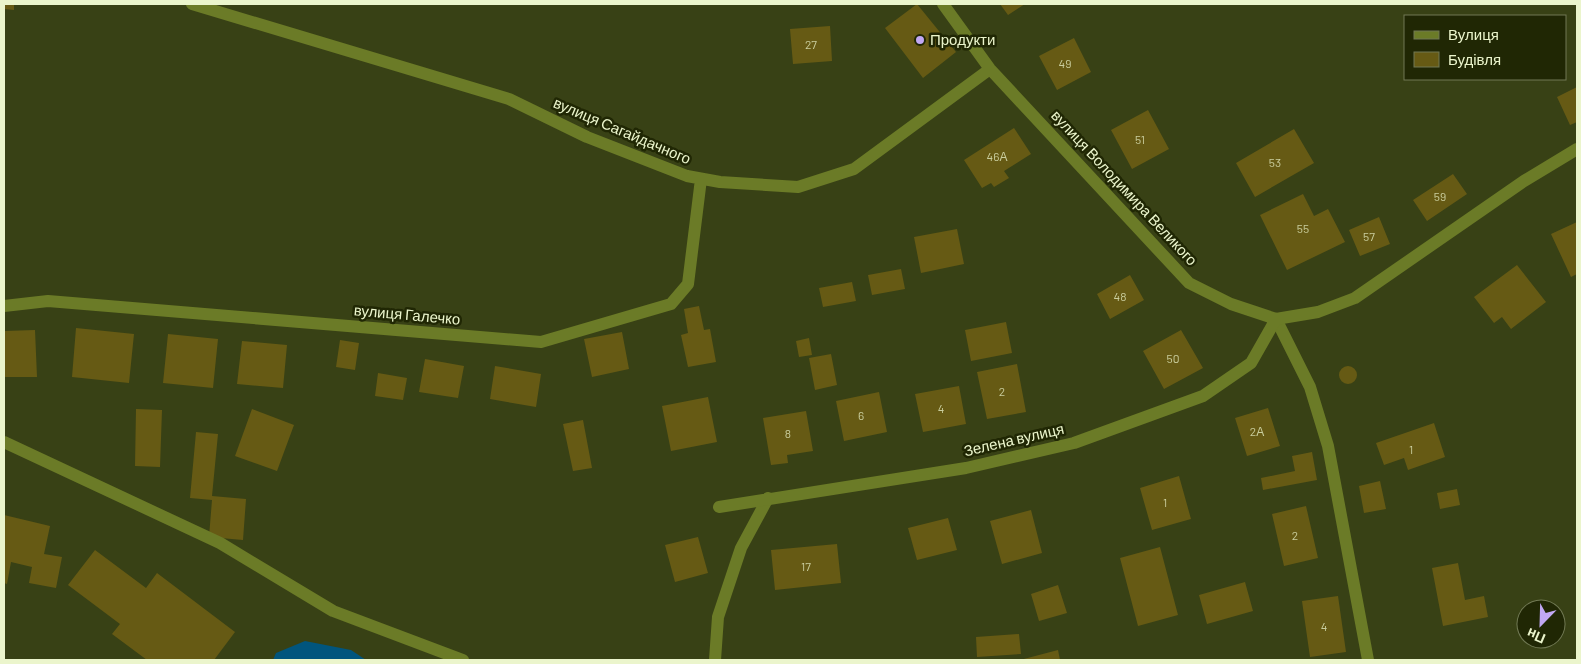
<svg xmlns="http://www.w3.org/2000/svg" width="1581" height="664" font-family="Barlow,sans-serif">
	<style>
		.water { fill: #01557d }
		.building { fill: #665a14 }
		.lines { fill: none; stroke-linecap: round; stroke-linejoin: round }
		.lane { stroke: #6b7b27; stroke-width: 12 }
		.street { stroke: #6b7b27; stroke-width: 12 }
		.poi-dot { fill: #c1a8f3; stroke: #202704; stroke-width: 2 }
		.labels { text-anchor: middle; stroke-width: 5; stroke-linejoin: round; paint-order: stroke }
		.number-label { font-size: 12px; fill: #cace9e }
		.poi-label { font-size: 15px; fill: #ebf5cc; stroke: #202704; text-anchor: start }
		.street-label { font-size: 15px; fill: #ebf5cc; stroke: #202704 }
	</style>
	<rect width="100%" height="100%" fill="#384115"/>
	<!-- water -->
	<path class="water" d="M305,641L351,650L366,660H273L276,653Z"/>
	<!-- building -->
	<path class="building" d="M4,4H14V10L4,9Z
		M917,4L956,52L923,78L885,28Z
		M1000,4H1025L1008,15Z
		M830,26L832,61L793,64L790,29Z
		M1074,38L1091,72L1057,90L1039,56Z
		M1577,87V122L1570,125L1557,97Z
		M1148,110L1169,149L1132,169L1111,130Z
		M1014,128L1031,154L1004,171L1009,178L994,187L991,183L982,188L964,160Z
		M1294,129L1314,163L1255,197L1236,163Z
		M1453,174L1467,194L1427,221L1413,200Z
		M1303,194L1314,216L1328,209L1345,242L1287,270L1260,215Z
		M1379,217L1390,244L1360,256L1349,230Z
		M1577,222V274L1571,277L1551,234Z
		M957,229L964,264L921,273L914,237Z
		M1517,265L1546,302L1511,329L1502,317L1494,323L1474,297Z
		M901,269L905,289L872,295L868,275Z
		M1130,275L1144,300L1110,319L1097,294Z
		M852,282L856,301L823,307L819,288Z
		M699,306L704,330L710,329L716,362L688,367L681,335L688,333L684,309Z
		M1006,322L1012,353L971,361L965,330Z
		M76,328L134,334L129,383L72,377Z
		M35,330L37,377H4V331Z
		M1181,330L1203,368L1164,389L1143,351Z
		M622,332L629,369L592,377L584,339Z
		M168,334L218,339L213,388L163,383Z
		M809,338L812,355L799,357L796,341Z
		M340,340L359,343L355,370L336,367Z
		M242,341L287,345L283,388L237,384Z
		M831,354L837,385L815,390L809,358Z
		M425,359L464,366L458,398L419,392Z
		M1017,364L1026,412L987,419L977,372Z
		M495,366L541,374L536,407L490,399Z
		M1339 375a9 9 0 1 1 18 0a9 9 0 1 1-18 0Z
		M378,373L407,378L403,400L375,396Z
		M959,386L966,424L923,432L915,394Z
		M879,392L887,432L844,441L836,401Z
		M708,397L717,442L671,451L662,406Z
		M1268,408L1280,446L1247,456L1235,418Z
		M136,409L162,410L160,467L135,466Z
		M252,409L294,425L277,471L235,456Z
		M806,411L813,451L787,455L788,463L771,465L763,418Z
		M583,420L592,468L573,471L563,424Z
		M1434,423L1445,457L1408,470L1404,458L1384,465L1376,443Z
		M196,432L218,434L212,496L246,499L243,540L209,537L212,500L190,498Z
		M1312,452L1317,480L1263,490L1261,478L1295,471L1292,456Z
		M1179,476L1191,519L1152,530L1140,488Z
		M1380,481L1386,509L1364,513L1359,486Z
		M1457,489L1460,505L1440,509L1437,493Z
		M1306,506L1318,558L1284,566L1272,514Z
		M1031,510L1042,553L1002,564L990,521Z
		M4,515L50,526L44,554L62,557L56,588L29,583L32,567L11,562L7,584L4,583Z
		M948,518L957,550L917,560L908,528Z
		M698,537L708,573L675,582L665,545Z
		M837,544L841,583L775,590L771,550Z
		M1160,547L1178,615L1138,626L1120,558Z
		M95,550L146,588L157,573L235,632L214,660H147L112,634L120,624L68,585Z
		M1458,563L1465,600L1484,596L1488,617L1443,626L1432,568Z
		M1245,582L1253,611L1207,624L1199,595Z
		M1058,585L1067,613L1039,621L1031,594Z
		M1338,596L1346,652L1310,657L1302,601Z
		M1019,634L1021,654L977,657L976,637Z
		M1058,650L1060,660H1020Z"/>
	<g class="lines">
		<!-- lane -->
		<path class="lane" d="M1276,319L1310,387L1328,446L1368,660
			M4,442L220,543L333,611L463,660
			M715,660L718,617L741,548L768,498"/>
		<!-- street -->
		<path class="street" d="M192,4L509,99L587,137L687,176L720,182L798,187L854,169L990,69
			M943,4L990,69L1189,283L1231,304L1276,319L1318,312L1355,298L1524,181L1577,149
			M4,306L48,301L541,342L671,304L688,284L701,179
			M719,507L966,468L1074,443L1203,396L1251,363L1276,319"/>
	</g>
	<!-- markers -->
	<circle class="poi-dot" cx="920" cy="40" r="5"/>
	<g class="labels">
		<!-- number labels -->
		<g class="number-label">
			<text x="811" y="49">27</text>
			<text x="1065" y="68">49</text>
			<text x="1140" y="144">51</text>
			<text x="997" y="161">46А</text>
			<text x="1275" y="167">53</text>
			<text x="1440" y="201">59</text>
			<text x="1303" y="233">55</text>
			<text x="1369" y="241">57</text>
			<text x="1120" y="301">48</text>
			<text x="1173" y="363">50</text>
			<text x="1002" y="396">2</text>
			<text x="941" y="413">4</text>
			<text x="861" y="420">6</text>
			<text x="1257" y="436">2А</text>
			<text x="788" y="438">8</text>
			<text x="1411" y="454">1</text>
			<text x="1165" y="507">1</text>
			<text x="1295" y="540">2</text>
			<text x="806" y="571">17</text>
			<text x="1324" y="631">4</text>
		</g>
		<!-- poi labels -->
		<g class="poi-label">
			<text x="930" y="45">Продукти</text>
		</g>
		<!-- street labels -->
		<g class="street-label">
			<text transform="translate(622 131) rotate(23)" y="5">вулиця Сагайдачного</text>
			<text transform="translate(1124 188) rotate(47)" y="5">вулиця Володимира Великого</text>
			<text transform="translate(407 315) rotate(5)" y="5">вулиця Галечко</text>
			<text transform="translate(1014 440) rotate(-13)" y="5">Зелена вулиця</text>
		</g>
	</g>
	<!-- border -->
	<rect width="1581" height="664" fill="none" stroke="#ebf5cc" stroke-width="10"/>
	<!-- legend -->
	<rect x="1404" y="15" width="162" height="65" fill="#202704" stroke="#717954"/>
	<rect x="1414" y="31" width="25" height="8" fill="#6b7b27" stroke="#717954"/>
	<text x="1448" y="40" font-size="15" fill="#ebf5cc">Вулиця</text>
	<rect x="1414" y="52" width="25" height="15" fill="#665a14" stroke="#717954"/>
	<text x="1448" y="65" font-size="15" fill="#ebf5cc">Будівля</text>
	<!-- north arrow -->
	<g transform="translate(1541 624) rotate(203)"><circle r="24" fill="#202704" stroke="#717954"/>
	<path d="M0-4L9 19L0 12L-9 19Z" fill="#c1a8f3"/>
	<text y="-8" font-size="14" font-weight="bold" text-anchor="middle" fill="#ebf5cc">Пн</text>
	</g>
</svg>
